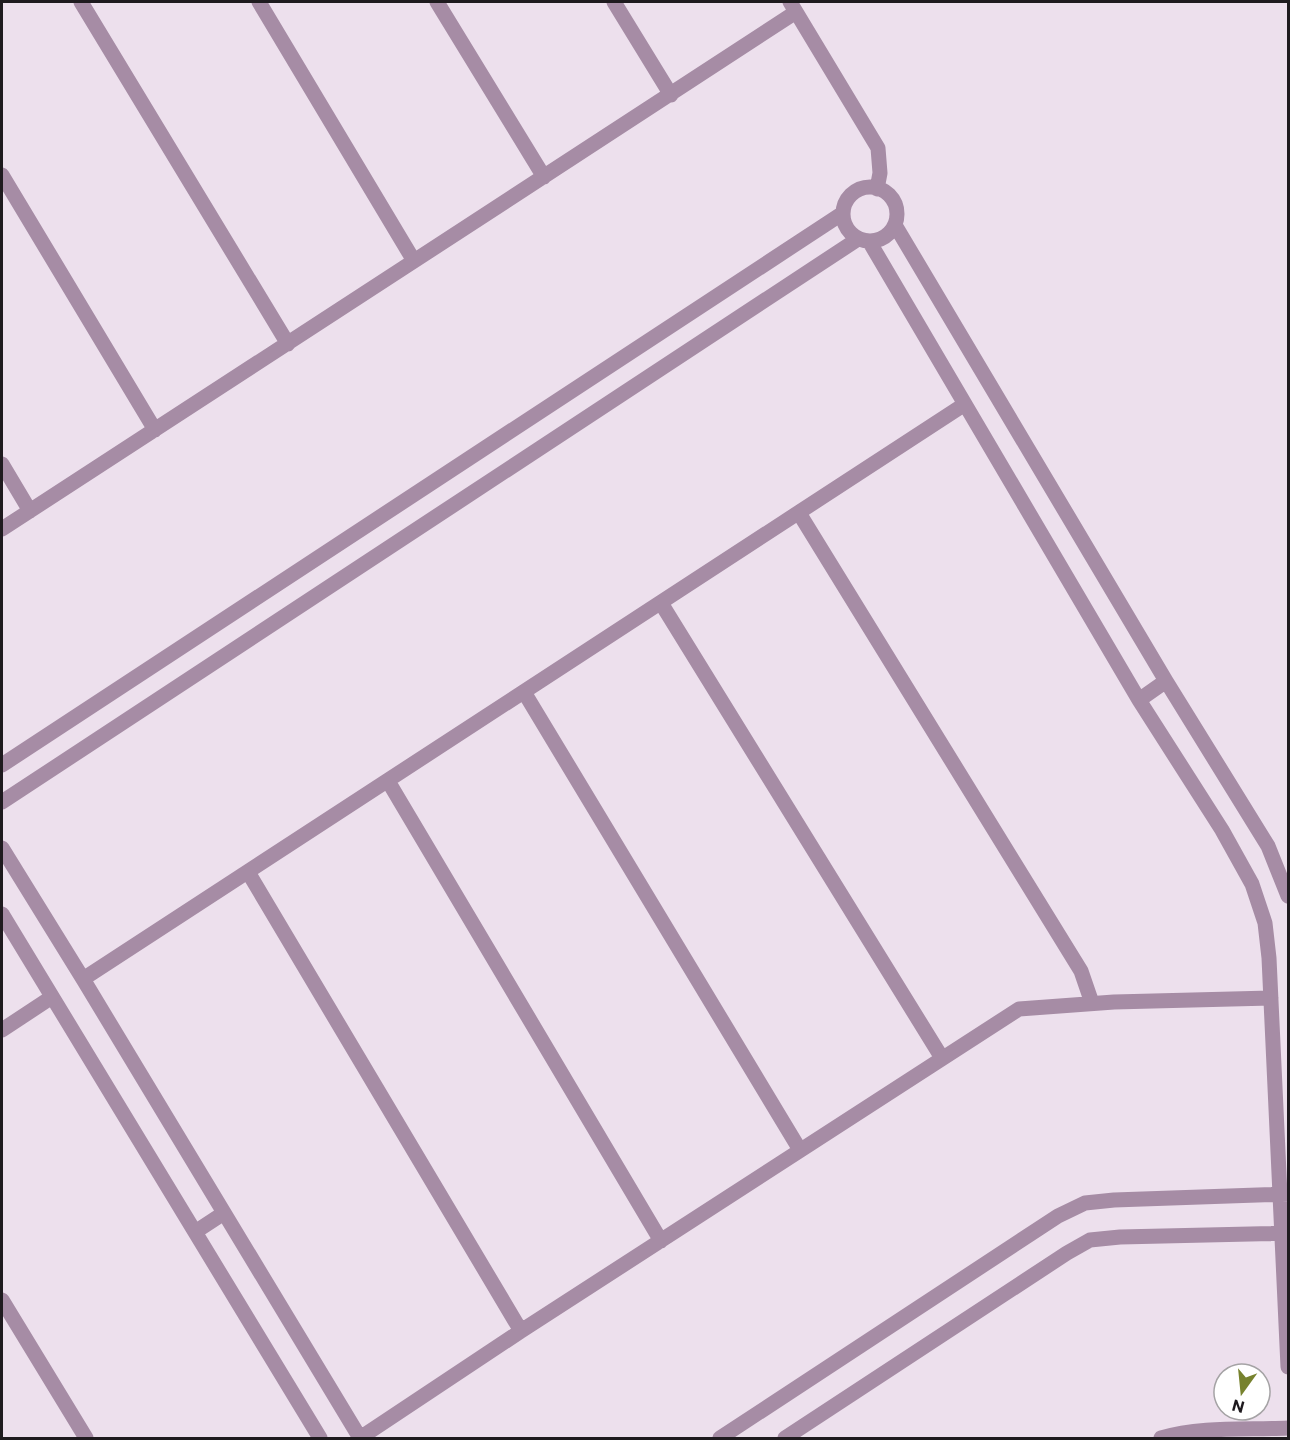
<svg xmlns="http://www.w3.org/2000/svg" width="1290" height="1440" font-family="Commissioner,sans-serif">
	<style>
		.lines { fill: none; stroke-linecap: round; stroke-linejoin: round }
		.minor { stroke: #a68ca5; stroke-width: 15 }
	</style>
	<rect width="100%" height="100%" fill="#ede0ed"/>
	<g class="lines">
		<!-- minor -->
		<path class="minor" d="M81,2L288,344
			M259,2L414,261L796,12
			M437,2L544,177
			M614,2L671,95
			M790,2L878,148L880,173L877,189
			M2,175L155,430
			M843 214a27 27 0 1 1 54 0a27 27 0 1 1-54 0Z
			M895,225L1166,681L1268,846L1288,896
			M869,241L1139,700L1222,830L1252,884L1265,923L1269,958L1288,1367
			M2,464L30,511
			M799,513L1081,971L1092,1003
			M2,529L414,261
			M661,603L942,1058
			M524,692L800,1150
			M1139,700L1166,681
			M2,765L843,213
			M388,781L661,1241
			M2,802L858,239
			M2,848L83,979L360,1438
			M248,872L521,1331
			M2,914L320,1438
			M83,979L965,404
			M2,1030L52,997
			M195,1232L224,1213
			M2,1300L86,1438
			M360,1438L521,1331L1019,1009L1114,1002L1271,998
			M720,1438L1058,1216L1085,1203L1114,1200L1288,1194
			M785,1438L1067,1253L1090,1240L1120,1237L1288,1233
			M1161,1438C1201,1426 1247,1430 1288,1428"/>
	</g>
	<!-- border -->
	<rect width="1290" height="1440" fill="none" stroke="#1e1a1e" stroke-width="6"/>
	<!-- north arrow -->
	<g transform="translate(1242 1392) rotate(195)"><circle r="28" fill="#ffffff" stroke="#a5a3a5" stroke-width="1.5"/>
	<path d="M0-4.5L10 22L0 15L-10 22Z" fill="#77822e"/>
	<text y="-9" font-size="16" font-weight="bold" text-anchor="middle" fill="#1e1a1e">N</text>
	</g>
</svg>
